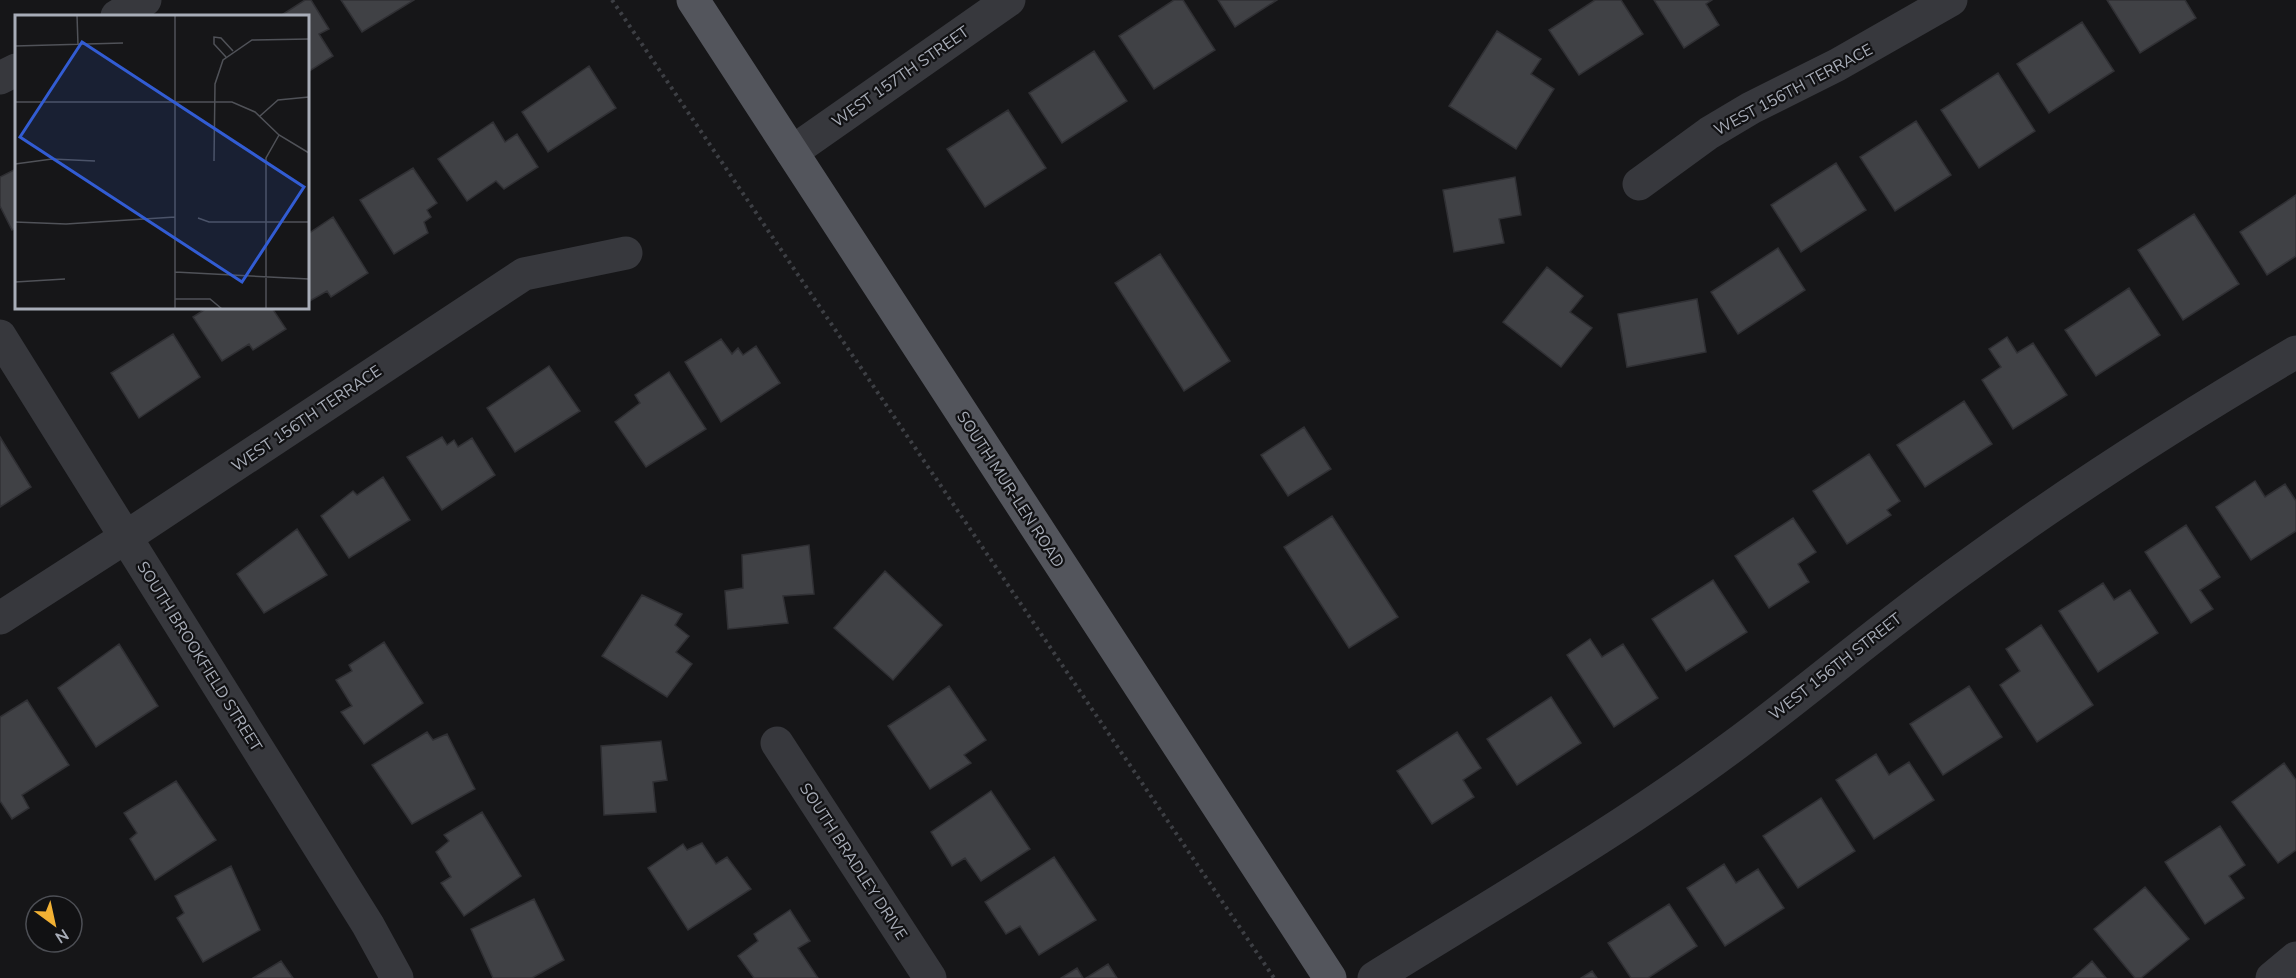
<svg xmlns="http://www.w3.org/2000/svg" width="2296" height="978" font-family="'Nunito Sans',sans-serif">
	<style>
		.building { fill: #404145; stroke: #303034; stroke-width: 1.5 }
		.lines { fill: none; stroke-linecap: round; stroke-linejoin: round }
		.path { stroke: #3d3f44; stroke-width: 4; stroke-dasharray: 3 4.5; stroke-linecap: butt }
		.minor { stroke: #37383d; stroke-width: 33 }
		.major { stroke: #53555c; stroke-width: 33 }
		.labels { text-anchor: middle; stroke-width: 4.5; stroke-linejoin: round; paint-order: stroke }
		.street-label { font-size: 16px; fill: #a8adb8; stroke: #111113 }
		.inset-road { fill: none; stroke: #505258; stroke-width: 1.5 }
		.view { fill: #325cd3; fill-opacity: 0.15; stroke: #325cd3; stroke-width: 3 }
		.inset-edge { fill: none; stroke: #a8adb8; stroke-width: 3 }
	</style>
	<rect width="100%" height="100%" fill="#161618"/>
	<!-- building -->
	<path class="building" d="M305,0H311L329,29L319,34L333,56L308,72V16H280Z
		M341,0H414L362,32Z
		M1174,0H1183L1215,50L1154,89L1119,36Z
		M1218,0H1277L1235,27Z
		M1595,0H1621L1643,34L1579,75L1549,30Z
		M1654,0H1712L1706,4L1719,25L1684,48Z
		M2107,0H2185L2196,18L2140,53Z
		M2082,22L2114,71L2049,113L2017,64Z
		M1497,31L1541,59L1531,74L1554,89L1516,149L1449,106Z
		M1094,51L1127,101L1062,143L1029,93Z
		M589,66L616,108L548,152L522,112Z
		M1998,73L2035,131L1979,168L1941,110Z
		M1008,110L1046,168L985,207L947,149Z
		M1916,121L1951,175L1895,211L1860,157Z
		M493,122L505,142L517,134L538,167L504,189L496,181L467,201L438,159Z
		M1836,163L1866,210L1801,252L1771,205Z
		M413,168L437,203L427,210L431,217L424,222L428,233L394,254L360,200Z
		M16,169V228L12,230L0,206V177Z
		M1515,177L1521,215L1499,219L1504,243L1454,252L1443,190Z
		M2296,195V256L2267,275L2240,232Z
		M2194,214L2239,284L2183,320L2138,250Z
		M333,217L368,273L331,297L327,291L308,302V234Z
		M1778,248L1805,290L1738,334L1711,292Z
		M1160,254L1230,361L1184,391L1115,283Z
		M1547,267L1583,296L1570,312L1592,328L1561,367L1503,322Z
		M2129,288L2160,335L2096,376L2065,330Z
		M1697,299L1706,352L1627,367L1618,314Z
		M207,308H272L286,329L253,350L249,344L222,361L193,317Z
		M173,334L200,377L139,418L111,373Z
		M2007,337L2017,353L2033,343L2067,395L2013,429L1982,380L2001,367L1989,349Z
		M721,339L732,354L738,348L743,355L756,346L780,383L721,422L685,362Z
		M549,366L580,411L515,452L487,408Z
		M669,372L706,429L646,467L615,422L640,403L635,395Z
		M1964,401L1992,444L1925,487L1897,445Z
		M1304,427L1331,469L1288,496L1261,455Z
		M0,437L31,487L0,507Z
		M442,437L447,445L454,440L458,447L472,438L495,475L442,510L407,457Z
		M1869,454L1900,501L1887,510L1891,515L1847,544L1813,491Z
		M383,477L410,520L349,558L321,516L353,491L357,495Z
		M2255,481L2265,497L2285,484L2296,501V531L2251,560L2216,507Z
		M1332,516L1398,617L1349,648L1284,547Z
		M1793,518L1816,552L1798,564L1809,582L1769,608L1735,556Z
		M2186,525L2220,577L2200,590L2213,609L2191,623L2145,552Z
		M297,529L327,575L264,613L237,574Z
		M809,545L814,594L783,596L788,623L728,629L725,591L743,588L742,555Z
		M885,571L942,625L893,680L834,628Z
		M1713,580L1747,632L1686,671L1652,619Z
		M2103,583L2114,600L2130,590L2158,633L2098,672L2059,611Z
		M642,595L682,614L675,625L689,636L676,652L692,664L667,697L602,656Z
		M2041,625L2093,705L2037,742L2000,685L2020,671L2006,649Z
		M1590,639L1602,657L1623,644L1658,698L1614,727L1567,655Z
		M384,642L423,703L364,744L341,712L352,706L336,680L352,671L349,665Z
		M119,644L158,706L96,747L58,688Z
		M949,686L986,740L964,755L971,763L930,789L888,726Z
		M1969,686L2002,737L1943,775L1910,724Z
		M1551,697L1581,743L1517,785L1487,739Z
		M27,700L69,765L22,795L29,808L12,819L0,801V717Z
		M427,732L433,740L447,734L475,789L412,824L372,765Z
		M1457,732L1481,768L1463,780L1474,797L1432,824L1397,771Z
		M661,741L667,780L653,782L656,812L604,815L601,746Z
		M1876,754L1889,775L1909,762L1934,800L1874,839L1836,780Z
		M2284,763L2296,780V850L2278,863L2232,802Z
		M176,781L216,840L155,880L130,839L137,833L124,813Z
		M991,791L1030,849L981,881L965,858L952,866L931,832Z
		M1821,798L1855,851L1798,888L1763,836Z
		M482,812L521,876L464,916L441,883L451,877L436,852L449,841L444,835Z
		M2220,826L2245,865L2229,876L2244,898L2205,924L2165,862Z
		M702,843L716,864L727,857L751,889L688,930L648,868L683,844L687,850Z
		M1054,857L1096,920L1039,955L1020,926L1006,934L985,902Z
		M1724,864L1736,883L1758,869L1784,908L1725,946L1687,888Z
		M231,866L260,930L203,962L177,918L184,913L175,896Z
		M2145,887L2189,939L2141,978H2135L2094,929Z
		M534,899L564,960L532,978H493L471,929Z
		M1669,904L1697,946L1648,978H1631L1608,943Z
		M790,910L810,941L798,948L818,978H754L738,956L758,941L754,934Z
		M281,961L293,978H253Z
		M2092,961L2106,978H2073Z
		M1108,964L1117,978H1086Z
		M1077,968L1083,978H1061Z
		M1592,971L1597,978H1581Z"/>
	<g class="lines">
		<!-- path -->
		<path class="path" d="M612,0L1274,978"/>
		<!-- minor -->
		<path class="minor" d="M117,16L145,0
			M0,78L16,70
			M792,152L1009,0
			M1639,184L1709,133L1751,108L1837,65L1951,0
			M0,336L368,925L397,978
			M0,618L126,537L524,274L626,253
			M777,743L930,978
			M1374,978C1496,902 1621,830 1736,744C1814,686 1888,622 1967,566C2072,489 2184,418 2296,352
			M2272,978L2296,958"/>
		<!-- major -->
		<path class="major" d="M693,0L1330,978"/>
	</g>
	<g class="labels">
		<!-- street labels -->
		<g class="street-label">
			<text transform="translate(900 76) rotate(-35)" y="6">WEST 157TH STREET</text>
			<text transform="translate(1793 89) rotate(-28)" y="6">WEST 156TH TERRACE</text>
			<text transform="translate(306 418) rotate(-34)" y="6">WEST 156TH TERRACE</text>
			<text transform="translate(1011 489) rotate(57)" y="6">SOUTH MUR-LEN ROAD</text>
			<text transform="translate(200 656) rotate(58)" y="6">SOUTH BROOKFIELD STREET</text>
			<text transform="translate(1835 666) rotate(-38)" y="6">WEST 156TH STREET</text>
			<text transform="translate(854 861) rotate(57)" y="6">SOUTH BRADLEY DRIVE</text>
		</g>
	</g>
	<!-- overview -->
	<g transform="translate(15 15)">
		<rect width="294" height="294" fill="#161618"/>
		<path class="inset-road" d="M62,0L63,30M160,0V294M0,31L108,28M211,42L199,29V22L206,23L218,36M0,87H217L240,97L264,120L294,138M245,101L263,85L294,82M199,146L200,69L208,45L237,25L294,24M0,149L37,144L80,146M183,203L194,207H294M0,207L51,209L160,202M160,257L294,264M0,267L50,264M160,284H195L207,294M251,294V143L264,120"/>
		<path class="view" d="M67,27L289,172L227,267L5,122Z"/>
		<rect width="294" height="294" class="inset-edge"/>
	</g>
	<!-- north arrow -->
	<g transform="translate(54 924) rotate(147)"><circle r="28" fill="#111113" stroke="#4d4f55" stroke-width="1.5"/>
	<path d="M0-4.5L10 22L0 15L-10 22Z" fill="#f2b134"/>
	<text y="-9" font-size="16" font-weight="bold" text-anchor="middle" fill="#a8adb8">N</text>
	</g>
</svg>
